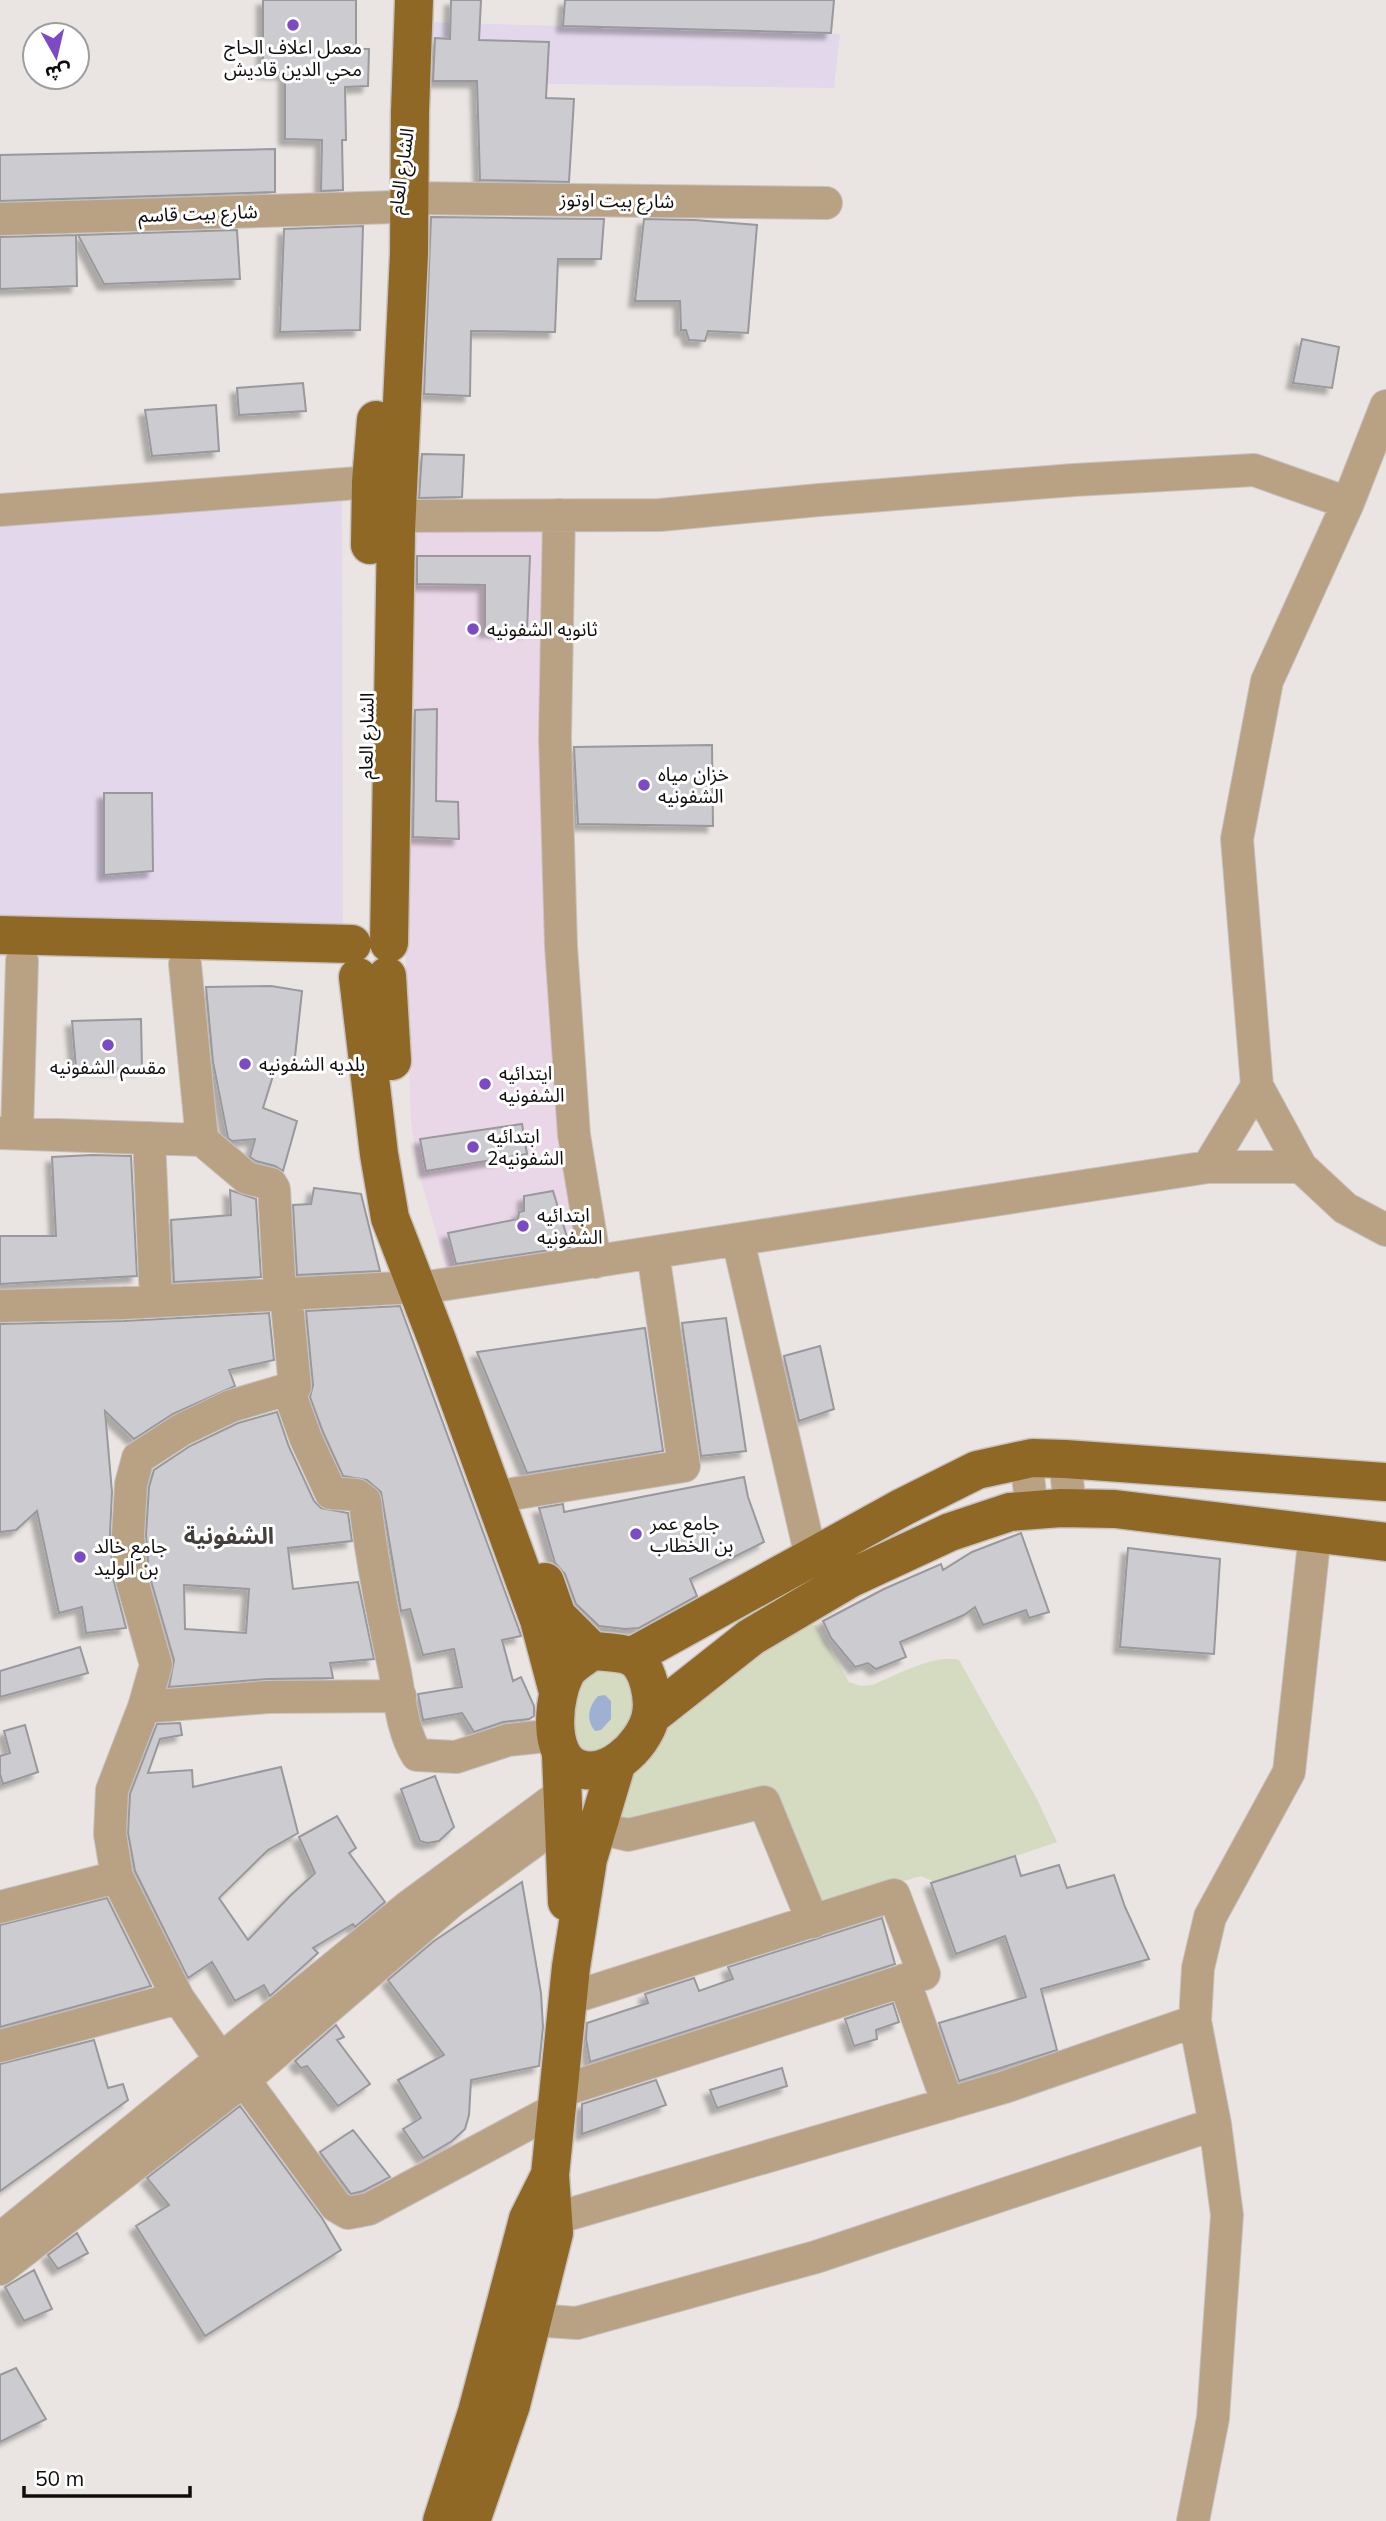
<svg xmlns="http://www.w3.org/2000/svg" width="1386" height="2521" font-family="Mulish,'Noto Sans Arabic',sans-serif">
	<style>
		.commercial { fill: #e3d7ec }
		.education { fill: #e9d6e6 }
		.green { fill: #d4dbc1 }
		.water { fill: #9fb1d3 }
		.building { fill: #cccbd0; stroke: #99989d; stroke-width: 2; fill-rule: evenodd; filter: url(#shadow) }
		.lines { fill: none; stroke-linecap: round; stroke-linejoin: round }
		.minor-casing { stroke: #c7c2c0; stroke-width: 34 }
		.major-casing { stroke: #c7c2c0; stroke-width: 41 }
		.minor { stroke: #b9a283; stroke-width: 32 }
		.major { stroke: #906826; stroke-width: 38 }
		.poi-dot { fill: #7c4bc3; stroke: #fff; stroke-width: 2.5 }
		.labels { text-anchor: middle; stroke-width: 6; stroke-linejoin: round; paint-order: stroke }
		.poi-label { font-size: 19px; fill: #0f0d0c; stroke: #fff; text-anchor: start }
		.street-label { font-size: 19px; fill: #0f0d0c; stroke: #fff }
		.quarter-label { font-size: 23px; font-weight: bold; fill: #433f3c; stroke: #fff }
	</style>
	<defs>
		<filter id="shadow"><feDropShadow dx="-6" dy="6" stdDeviation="2" flood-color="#0004"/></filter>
	</defs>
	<rect width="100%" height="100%" fill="#eae5e2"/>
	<!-- commercial -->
	<path class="commercial" d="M424,22L840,34L834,88L421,82Z
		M342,499L343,924L0,919V520Z"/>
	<!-- education -->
	<path class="education" d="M546,523L585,1263L451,1284L418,1170L411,1122L402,843L404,524Z"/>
	<!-- green -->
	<path class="green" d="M810,1625H816L849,1682L861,1686L872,1685C894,1676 936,1653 959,1660L1037,1799L1057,1842L943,1881L935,1882L921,1876L818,1906L770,1796L621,1828L612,1822L638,1762L671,1723L730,1669Z
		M592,1667L623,1672L634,1688L637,1724L589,1758L566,1731L580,1680Z"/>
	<!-- water -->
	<path class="water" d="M605,1695L611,1701V1719L601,1730L595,1731C585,1719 589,1706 598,1696Z"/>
	<!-- building -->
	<path class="building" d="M263,0H356V49H369L368,86L345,87L346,140H342L343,190L321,191L322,140L285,139V73L263,72Z
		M451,0H481L479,40L549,42L546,98L574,99L569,182L480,180L477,81H433L435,38L450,39Z
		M565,0H834L831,33L563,26Z
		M275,149V192L0,201V155Z
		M431,217L604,219L601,259H558L555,332L471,331L470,396L424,394Z
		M644,219L695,220L757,225L748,333L708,331L705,341L689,340L686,330H681L680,301H635Z
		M363,226L360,330L280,332L284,229Z
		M237,230L240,279L104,284L78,235Z
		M76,235L77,286L0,289V237Z
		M1302,339L1339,347L1332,388L1293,383Z
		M303,383L306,411L239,415L237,388Z
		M216,405L219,451L152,456L145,410Z
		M422,454L464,455L462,497L419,498Z
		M417,556H530L527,631H485V585L417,584Z
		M437,709L436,801L458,802L459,839L413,837L415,710Z
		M712,745L713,826L578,824L574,747Z
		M104,793H152L153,871L104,875Z
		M271,986L302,991L294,1066L277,1063L263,1108L297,1121L283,1171L275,1166L256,1161L250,1157L255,1139L232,1141L228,1138L213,1062L206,987Z
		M141,1019L142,1069L76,1068L72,1021Z
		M522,1124L527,1154L426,1171L420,1139Z
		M92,1155L131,1156L137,1276L0,1284V1236H56L52,1157Z
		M314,1188L361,1194L380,1271L297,1275L293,1205L311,1204Z
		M230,1190L256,1199L261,1277L174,1282L171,1220L231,1215Z
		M553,1191L570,1247L456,1264L448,1233L518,1219L519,1212L524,1211V1196Z
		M400,1306L518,1627L521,1636L502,1640L513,1681L521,1677L534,1706V1716L529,1719L503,1722L474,1732L462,1713L423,1720L418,1694L462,1687L454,1649L423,1655L410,1609L401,1611L381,1492L367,1480L343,1476L323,1432L310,1397L313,1385L306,1311Z
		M269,1313L274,1360L229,1370L235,1386L173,1414L134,1439L105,1411L112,1492L110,1534L113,1578L126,1628L86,1633L82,1607L59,1613L37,1511L16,1530L0,1532V1324L124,1321Z
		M726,1318L746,1451L701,1456L682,1323Z
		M645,1328L663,1451L527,1473L477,1352Z
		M820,1346L834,1409L799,1421L784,1356Z
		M277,1412L289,1447L314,1501L321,1508L348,1513L352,1541L288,1548L293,1589L358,1582L374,1659L330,1663L333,1678L267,1679L169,1687L174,1660L149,1574L146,1535L149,1487L154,1470L190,1446L238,1423ZM184,1585L249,1589L246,1633L185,1629Z
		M744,1477L748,1497L764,1542L690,1579L697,1596L639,1628L625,1629L599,1626L576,1604L565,1574L555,1563L539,1508L563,1504L564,1512Z
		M1021,1533L1049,1612L1029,1618L1026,1610L983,1625L975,1607L964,1615L900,1642L906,1657L876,1669L868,1663L855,1667L831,1638L823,1621L884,1589L941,1564L943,1570L972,1552Z
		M1128,1548L1220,1559L1214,1654L1120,1647Z
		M80,1647L88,1673L0,1697V1671Z
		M180,1723L182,1735L160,1739L148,1773L192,1770L193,1787L281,1767L298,1833L268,1850L219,1898L248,1940L289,1897L315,1873L299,1837L337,1816L356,1848L349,1853L385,1902L355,1927L353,1924L313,1948L318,1953L270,1996L264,1985L235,2001L212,1962L188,1978L135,1871L128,1833L130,1794L157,1724Z
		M25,1725L38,1772L3,1784L0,1774V1756L10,1753L4,1731Z
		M435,1776L454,1827L439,1841L427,1843L420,1841L401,1789Z
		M1015,1856L1021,1876L1059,1865L1067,1888L1114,1875L1125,1907L1149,1959L1041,1989L1057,2050L959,2081L939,2023L1026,1997L1005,1936L956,1954L931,1883Z
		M522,1882L541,1993L543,2027L539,2066L471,2080L469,2115L465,2129L452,2141L423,2158L403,2129L421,2118L398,2080L444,2055L388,1980L434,1941Z
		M107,1898L151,1986L0,2027V1925Z
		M882,1918L895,1964L590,2062L586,2039L587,2023L648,2003L645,1994L694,1978L699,1991L733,1979L728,1967Z
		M893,2003L899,2022L876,2030L877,2039L854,2046L845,2019Z
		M336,2025L344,2037L337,2040L370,2084L338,2106L307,2066L301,2068L295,2061Z
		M94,2040L108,2088L123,2084L128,2100L0,2191V2064Z
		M782,2068L787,2086L717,2108L710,2090Z
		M656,2080L666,2105L582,2134V2104Z
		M240,2106L322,2218L341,2250L205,2336L136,2226L169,2205L147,2178Z
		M353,2130L390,2177L363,2191L351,2194L320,2152Z
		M77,2233L88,2253L58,2269L48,2255Z
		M34,2270L52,2309L24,2321L5,2287Z
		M16,2368L46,2419L0,2442V2375Z"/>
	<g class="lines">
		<!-- minor casing -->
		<g class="minor-casing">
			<path id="minor" d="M409,198L826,203
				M0,219L396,207
				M1386,406L1348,503L1267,681L1237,839L1257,1086L1301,1167L1345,1208L1386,1230
				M0,510L371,482
				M559,515L555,738L561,946L574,1135L595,1262
				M397,516L660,515L819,500L1074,480L1254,470L1348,503
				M0,1133L202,1140L185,964
				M17,1133L22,961
				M149,1138L156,1301
				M202,1140L247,1178L271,1184L274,1189L280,1294
				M1208,1167L1257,1086
				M738,1240L811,1557
				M0,1306L123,1303L434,1286L1208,1167H1301
				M288,1389L306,1439L331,1493L357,1495L365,1501C371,1558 383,1615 395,1672C400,1699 402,1731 417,1755L456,1757L508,1740L555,1735
				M1026,1459L1032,1510
				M1065,1459L1070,1508
				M512,1494L684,1466L653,1253
				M144,1707L268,1697L400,1696
				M598,1828L628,1835L764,1802L813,1922
				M117,1877L110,1834L112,1790L144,1707L156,1665L131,1577L128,1535L131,1484L138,1458L181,1430L231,1406L295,1387L286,1294
				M0,1907L117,1877L178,1998
				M904,1980L948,2104
				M0,2046L178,1998L221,2060
				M244,2080L336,2206L348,2213L369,2209L556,2109
				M558,2092L924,1974L894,1895L568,1999
				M553,2219L1005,2087L1195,2021
				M0,2239L408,1907L564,1792
				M0,2269L244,2080L452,1901L562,1821
				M532,2320L577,2323L816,2257L1215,2124
				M1193,2521L1213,2418L1227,2215L1215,2124L1195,2021L1198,1968L1210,1917L1289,1772L1315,1534"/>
		</g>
		<!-- major casing -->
		<g class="major-casing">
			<path id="major" d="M370,545L371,482L376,420
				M0,935L352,944
				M389,943L396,531L409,254L410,112L414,0
				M387,976L392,1061
				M358,977L379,1154L390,1218L437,1340L539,1620L558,1692
				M545,1582L557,1616L592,1651
				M592,1651C604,1652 619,1652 630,1656C649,1664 655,1701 650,1719C642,1746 608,1780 577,1768C546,1756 553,1694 567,1671C573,1663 584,1657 592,1651Z
				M631,1657L903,1507L977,1470L1032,1458L1065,1459L1386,1482
				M651,1716L751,1637L851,1578L950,1532L1010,1512L1061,1508L1115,1509L1386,1542
				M561,1755L567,1902
				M442,2521L477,2412L528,2219L549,2177
				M471,2521L511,2405L554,2233L550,2175L571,1967L588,1859L617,1762"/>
		</g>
		<!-- minor -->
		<use href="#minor" class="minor"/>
		<!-- major -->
		<use href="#major" class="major"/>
	</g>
	<!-- markers -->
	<g class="poi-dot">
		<circle cx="293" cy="25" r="7"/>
		<circle cx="473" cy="629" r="7"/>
		<circle cx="644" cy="785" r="7"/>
		<circle cx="108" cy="1045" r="7"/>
		<circle cx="245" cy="1064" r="7"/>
		<circle cx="485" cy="1084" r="7"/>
		<circle cx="473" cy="1147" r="7"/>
		<circle cx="523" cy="1226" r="7"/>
		<circle cx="636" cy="1534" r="7"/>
		<circle cx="80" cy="1557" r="7"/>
	</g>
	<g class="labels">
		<!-- poi labels -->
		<g class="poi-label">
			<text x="293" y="54" text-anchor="middle">معمل اعلاف الحاج<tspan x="293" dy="22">محي الدين قاديش</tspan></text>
			<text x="487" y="636">ثانويه الشفونيه</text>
			<text x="658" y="781">خزان مياه<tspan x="658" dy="22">الشفونيه</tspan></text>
			<text x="259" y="1071">بلديه الشفونيه</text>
			<text x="108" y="1074" text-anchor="middle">مقسم الشفونيه</text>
			<text x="499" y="1080">ايتدائيه<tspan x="499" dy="22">الشفونيه</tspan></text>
			<text x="487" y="1143">ابتدائيه<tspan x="487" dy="22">الشفونيه2</tspan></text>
			<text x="537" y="1222">ابتدائيه<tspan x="537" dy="22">الشفونيه</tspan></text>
			<text x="650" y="1530">جامع عمر<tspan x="650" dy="22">بن الخطاب</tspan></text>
			<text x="94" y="1553">جامع خالد<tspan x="94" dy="22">بن الوليد</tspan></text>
		</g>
		<!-- street labels -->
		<g class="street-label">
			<text transform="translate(401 171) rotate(-82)" y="7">الشارع العام</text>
			<text transform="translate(617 200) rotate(1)" y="7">شارع بيت اوتوز</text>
			<text transform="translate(198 213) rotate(-2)" y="7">شارع بيت قاسم</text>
			<text transform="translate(366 736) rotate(-89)" y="7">الشارع العام</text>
		</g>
		<!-- quarter labels -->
		<g class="quarter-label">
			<text x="229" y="1544">الشفونية</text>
		</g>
	</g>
	<!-- north arrow -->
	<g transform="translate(56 56) rotate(172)"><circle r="33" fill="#ffffff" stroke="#9f9e9e" stroke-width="2"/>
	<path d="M0-5L12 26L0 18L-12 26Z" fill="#7c4bc3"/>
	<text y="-10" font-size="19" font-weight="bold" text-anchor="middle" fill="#0f0d0c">ش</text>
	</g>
	<!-- scale -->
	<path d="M24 2486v10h166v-10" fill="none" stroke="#0f0d0c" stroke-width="3.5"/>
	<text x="35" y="2486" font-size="21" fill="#0f0d0c" stroke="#ffffff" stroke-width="5" paint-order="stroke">50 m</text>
</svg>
